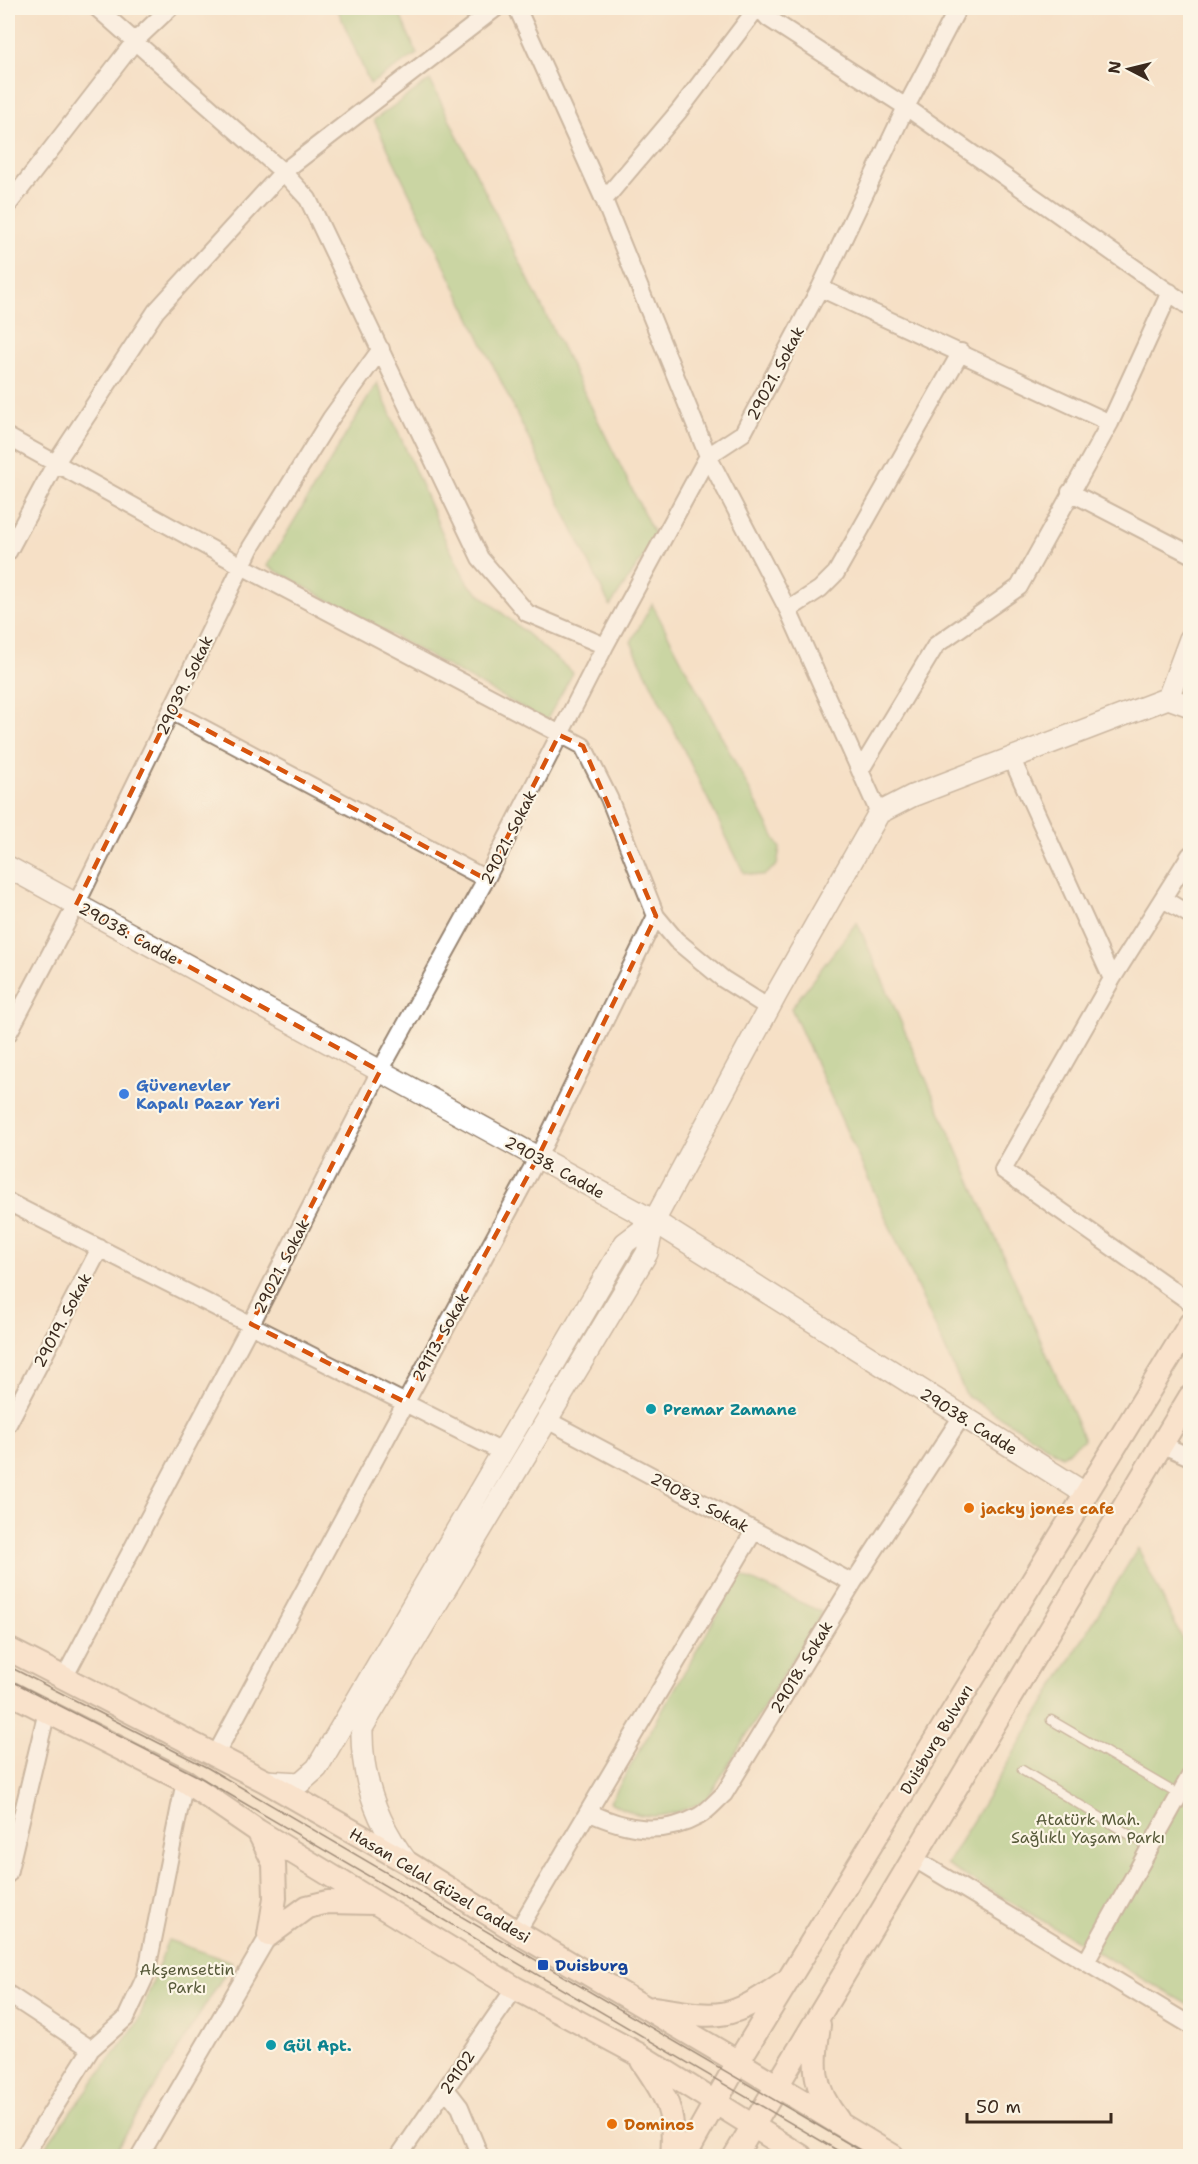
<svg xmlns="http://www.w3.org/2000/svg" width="1198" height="2164" font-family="'Shantell Sans',sans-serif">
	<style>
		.green { fill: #96c879; stroke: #68794c; stroke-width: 1.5 }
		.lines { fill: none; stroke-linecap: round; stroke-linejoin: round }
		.service-casing { stroke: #988572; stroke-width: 11 }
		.minor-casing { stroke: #988572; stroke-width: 20 }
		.tertiary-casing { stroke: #988572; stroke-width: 24 }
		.secondary-casing { stroke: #988572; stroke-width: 26 }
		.service { stroke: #fff; stroke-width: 8 }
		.minor { stroke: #fff; stroke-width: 16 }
		.tertiary { stroke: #fff; stroke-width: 21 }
		.secondary { stroke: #fde4d1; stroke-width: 22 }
		.tram { stroke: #3b2a1e; stroke-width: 1.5 }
		.marked { fill: none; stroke: #d7540e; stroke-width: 4.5; stroke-dasharray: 12 8; stroke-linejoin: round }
		.shop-dot { fill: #3f7fe0; stroke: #fcf5e5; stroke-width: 2 }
		.culture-dot { fill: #0f9aa8; stroke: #fcf5e5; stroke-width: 2 }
		.food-dot { fill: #e8710a; stroke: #fcf5e5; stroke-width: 2 }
		.transit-dot { fill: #1a4fb4; stroke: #fcf5e5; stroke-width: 2 }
		.labels { text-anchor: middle; stroke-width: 4.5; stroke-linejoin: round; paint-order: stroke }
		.street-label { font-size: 16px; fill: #3b2a1e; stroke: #fcf5e5 }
		.shop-label { font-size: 16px; font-weight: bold; fill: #366cbe; stroke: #fcf5e5; text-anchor: start }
		.culture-label { font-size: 16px; font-weight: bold; fill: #0d838f; stroke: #fcf5e5; text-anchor: start }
		.food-label { font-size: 16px; font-weight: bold; fill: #c56008; stroke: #fcf5e5; text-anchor: start }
		.park-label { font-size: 16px; fill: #565939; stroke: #fcf5e5 }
		.transit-label { font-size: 16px; font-weight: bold; fill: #164399; stroke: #fcf5e5; text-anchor: start }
	</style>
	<rect width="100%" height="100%" fill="#fcf5e5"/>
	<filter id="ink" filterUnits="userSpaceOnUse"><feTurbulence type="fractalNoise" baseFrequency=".0167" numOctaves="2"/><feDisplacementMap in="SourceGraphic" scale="12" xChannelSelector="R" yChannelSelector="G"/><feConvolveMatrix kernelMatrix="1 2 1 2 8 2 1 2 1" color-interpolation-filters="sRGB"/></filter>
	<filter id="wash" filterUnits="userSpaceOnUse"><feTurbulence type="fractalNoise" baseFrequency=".008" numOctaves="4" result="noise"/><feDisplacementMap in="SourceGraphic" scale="24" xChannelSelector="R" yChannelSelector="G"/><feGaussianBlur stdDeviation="1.35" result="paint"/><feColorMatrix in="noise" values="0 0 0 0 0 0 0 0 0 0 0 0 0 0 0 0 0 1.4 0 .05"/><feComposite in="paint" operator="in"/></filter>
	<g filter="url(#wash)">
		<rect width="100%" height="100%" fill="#f5e0c6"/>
		<!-- green -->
		<path class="green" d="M337,8H397L417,54L370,84Z
			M430,80L656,538L610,606L374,120Z
			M377,383L444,537L468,584L573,673L546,721L267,566Z
			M652,604L780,848L777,865L763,876L744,873L631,642Z
			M857,922L1084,1439L1062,1456L966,1395L791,1008Z
			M1138,1548L1190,1655V2006L946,1865Z
			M740,1575L822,1612L706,1801C669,1816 646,1825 610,1802Z
			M168,1940L232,1962L112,2156H38L138,2022Z"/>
	</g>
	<g filter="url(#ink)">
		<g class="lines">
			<!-- service casing -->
			<g class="service-casing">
				<path id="service" d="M1051,1720L1179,1795
					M1022,1770L1150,1847"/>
			</g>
			<!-- minor casing -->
			<g class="minor-casing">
				<path id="minor" d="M97,8L283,172L308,199L480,558L527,613L605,646
					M517,8L604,200L708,456L788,610L879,813
					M759,8L768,18L906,107L1190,307
					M604,200L679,111L757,8
					M8,205L135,41L170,8
					M820,288L1110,423
					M8,437L242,566L583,746L609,798L656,916L676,940L723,979L769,1008
					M1070,492L1190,554
					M8,552L55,464L156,311L283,172L496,8
					M788,610L820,589L836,573L961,352
					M171,711L486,879
					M1011,757L1112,979
					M860,771L936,645L1019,587L1110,423L1170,292
					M1190,855L1112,979L1003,1170L1190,1302
					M1163,899L1190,915
					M8,1034L76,905L251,547L331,418L381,349
					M8,1202L502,1452
					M547,1420L853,1583
					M8,1424L100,1248
					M1161,1444L1190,1457
					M65,1676L251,1324L380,1071L486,879L605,646L708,456L743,433L820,288L906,107L958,8
					M216,1754L538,1157L656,916
					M588,1812C625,1829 661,1837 699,1816C708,1811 716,1801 724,1794L853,1583L962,1416
					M913,1858L1190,2025
					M8,1874L47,1711
					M517,1932L754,1531
					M1086,1962L1190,1776
					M8,1994L91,2049
					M446,2089L460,2107L480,2156
					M24,2156L91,2049L126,2018L146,1975L185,1781
					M140,2156L269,1935
					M399,2156L515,1988"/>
			</g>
			<!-- tertiary casing -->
			<g class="tertiary-casing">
				<path id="tertiary" d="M1168,698L1190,639
					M8,867L654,1221L1086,1494
					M265,1781L300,1783L317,1768L625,1243L654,1221
					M407,1862C377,1823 361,1777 362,1728L647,1253L654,1221L777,993L879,813L912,796L1168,698L1190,706"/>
			</g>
			<!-- secondary casing -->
			<g class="secondary-casing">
				<path id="secondary" d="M8,1649L265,1781L408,1863L517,1932L738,2062L893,2156
					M8,1692L185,1781L258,1831L515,1988L638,2054L801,2156
					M258,1831L274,1863L275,1898L269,1935
					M269,1935L307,1907L328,1902L375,1903
					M654,2008C718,2018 728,2022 783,1983
					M819,2025C813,2065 812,2087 838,2120
					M642,2061C667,2097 676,2112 672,2156
					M685,2156L738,2062L1190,1324
					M735,2156L1190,1397"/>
			</g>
			<!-- service -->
			<use href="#service" class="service"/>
			<!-- minor -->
			<use href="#minor" class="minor"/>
			<!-- tertiary -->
			<use href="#tertiary" class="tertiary"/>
			<!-- secondary -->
			<use href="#secondary" class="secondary"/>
			<!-- tram -->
			<path class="tram" d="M8,1666L208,1768L870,2156
				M8,1679L203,1779L847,2156"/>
		</g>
	</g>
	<!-- marked area -->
	<path d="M0 0H1198V2164H0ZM171,711L486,879L559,735L583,746L656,916L538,1157L405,1402L251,1324L380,1071L76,905Z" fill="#f5e0c6" fill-opacity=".55" fill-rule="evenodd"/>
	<path class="marked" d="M171,711L486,879L559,735L583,746L656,916L538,1157L405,1402L251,1324L380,1071L76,905Z"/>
	<!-- markers -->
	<circle class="shop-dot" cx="124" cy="1094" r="6"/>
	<g class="culture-dot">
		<circle cx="651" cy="1409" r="6"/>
		<circle cx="271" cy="2045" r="6"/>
	</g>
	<g class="food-dot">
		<circle cx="969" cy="1508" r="6"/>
		<circle cx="612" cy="2124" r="6"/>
	</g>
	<rect class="transit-dot" x="537" y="1959" width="12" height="12" rx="3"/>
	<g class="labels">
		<!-- street labels -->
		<g class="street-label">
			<text transform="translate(775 373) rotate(-62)" y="6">29021. Sokak</text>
			<text transform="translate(184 685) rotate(-64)" y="6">29039. Sokak</text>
			<text transform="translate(508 837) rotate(-63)" y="6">29021. Sokak</text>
			<text transform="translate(129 933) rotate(29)" y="6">29038. Cadde</text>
			<text transform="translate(555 1167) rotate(29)" y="6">29038. Cadde</text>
			<text transform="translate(281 1266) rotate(-63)" y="6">29021. Sokak</text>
			<text transform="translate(62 1320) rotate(-62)" y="6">29019. Sokak</text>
			<text transform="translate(440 1337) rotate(-61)" y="6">29113. Sokak</text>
			<text transform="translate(969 1421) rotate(32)" y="6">29038. Cadde</text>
			<text transform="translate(700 1502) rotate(28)" y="6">29083. Sokak</text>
			<text transform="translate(801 1667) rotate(-59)" y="6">29018. Sokak</text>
			<text transform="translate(936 1739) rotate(-59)" y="6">Duisburg Bulvarı</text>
			<text transform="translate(440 1885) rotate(31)" y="6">Hasan Celal Güzel Caddesi</text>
			<text transform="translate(457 2072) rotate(-56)" y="6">29102</text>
		</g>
		<!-- shop labels -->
		<g class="shop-label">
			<text x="136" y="1091">Güvenevler<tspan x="136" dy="18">Kapalı Pazar Yeri</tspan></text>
		</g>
		<!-- culture labels -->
		<g class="culture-label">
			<text x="663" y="1415">Premar Zamane</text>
			<text x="283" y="2051">Gül Apt.</text>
		</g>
		<!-- food labels -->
		<g class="food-label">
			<text x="981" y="1514">jacky jones cafe</text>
			<text x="624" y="2130">Dominos</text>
		</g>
		<!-- park labels -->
		<g class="park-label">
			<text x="1088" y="1825">Atatürk Mah.<tspan x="1088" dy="18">Sağlıklı Yaşam Parkı</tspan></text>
			<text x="187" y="1975">Akşemsettin<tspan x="187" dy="18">Parkı</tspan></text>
		</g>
		<!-- transit labels -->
		<g class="transit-label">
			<text x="555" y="1971">Duisburg</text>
		</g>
	</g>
	<!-- margin -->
	<rect width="1198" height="2164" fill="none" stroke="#fcf5e5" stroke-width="30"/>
	<!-- north arrow -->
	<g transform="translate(1129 69) rotate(277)" stroke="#fcf5e5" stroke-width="4.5" paint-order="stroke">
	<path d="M0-4.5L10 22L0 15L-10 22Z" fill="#3b2a1e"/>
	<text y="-9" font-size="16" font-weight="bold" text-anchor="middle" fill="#3b2a1e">N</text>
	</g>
	<!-- scale -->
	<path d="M967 2113v9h144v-9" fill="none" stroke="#3b2a1e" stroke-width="3"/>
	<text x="976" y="2113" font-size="18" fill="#3b2a1e" stroke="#fcf5e5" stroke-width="4.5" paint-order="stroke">50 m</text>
</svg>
